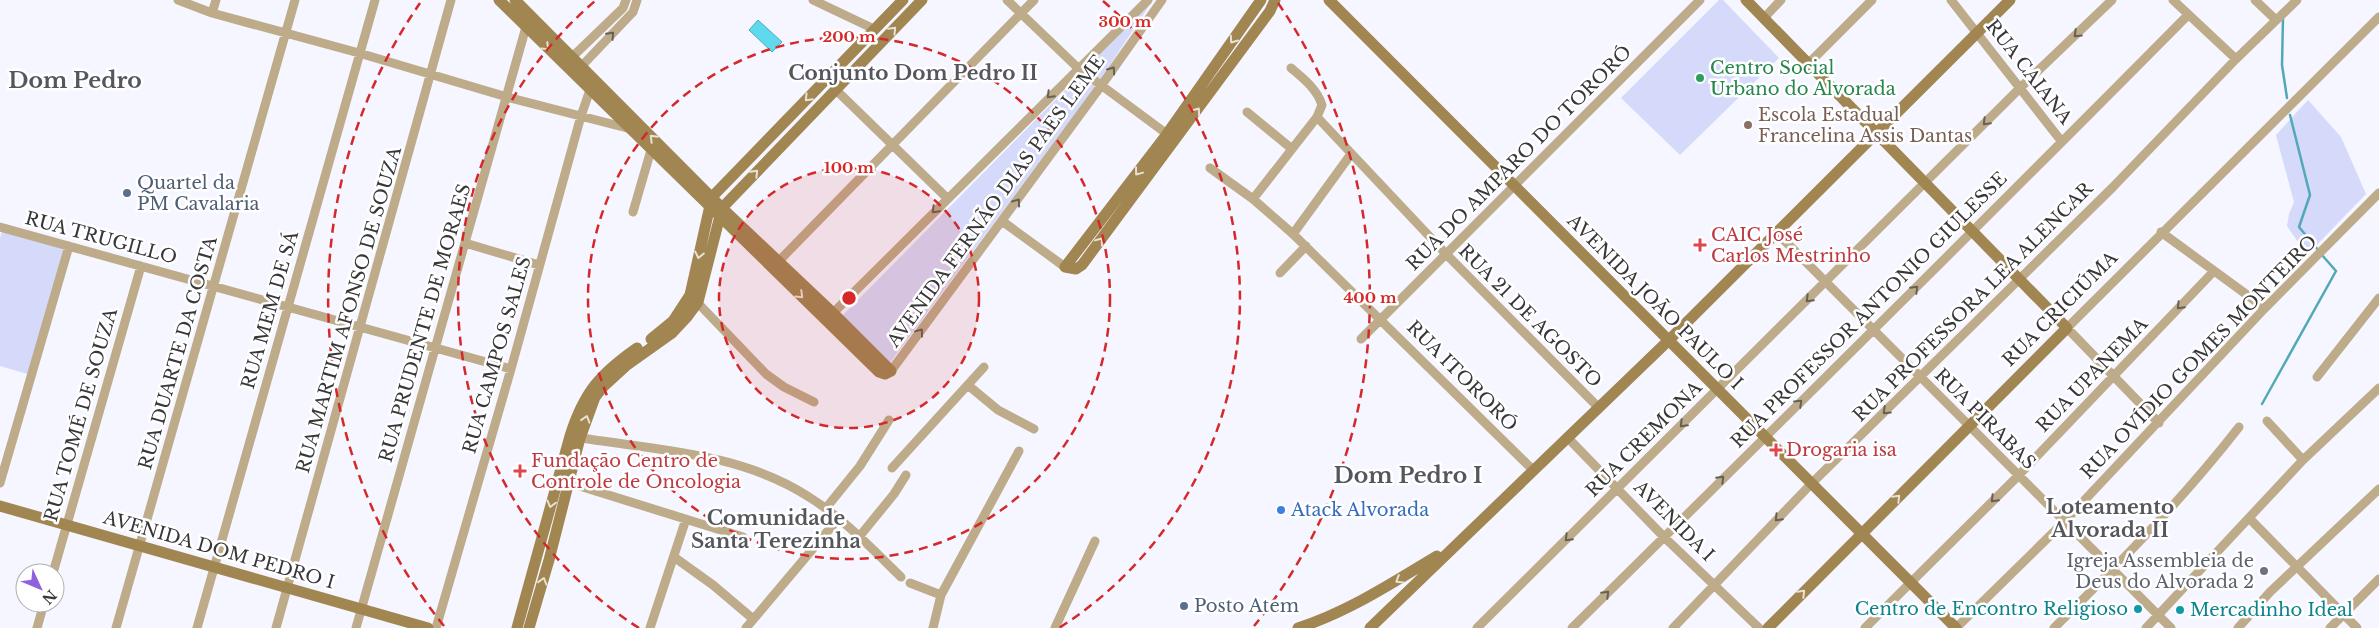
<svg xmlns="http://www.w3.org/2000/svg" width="2379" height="628" font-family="'Libre Baskerville',serif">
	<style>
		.park { fill: #d5d9fa }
		.water { fill: #5ed9ed; stroke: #52a8b7 }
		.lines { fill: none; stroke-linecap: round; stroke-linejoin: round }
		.stream { stroke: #52a8b7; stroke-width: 2.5 }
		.street { stroke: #bdab89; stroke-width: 9 }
		.secondary { stroke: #a18652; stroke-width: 11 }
		.oneway { stroke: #e8e1d4 }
		.oneway2 { stroke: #666056 }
		.ring { fill: none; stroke: #d62828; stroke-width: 2.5; stroke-dasharray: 9 6 }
		.leisure-dot { fill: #2e9e5b; stroke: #fff; stroke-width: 2 }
		.education-dot { fill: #8d6e63; stroke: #fff; stroke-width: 2 }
		.service-dot { fill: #5c6f8a; stroke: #fff; stroke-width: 2 }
		.health-dot { fill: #e0444e; stroke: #fff; stroke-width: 2 }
		.shop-dot { fill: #3f7fe0; stroke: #fff; stroke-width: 2 }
		.worship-dot { fill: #6b7280; stroke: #fff; stroke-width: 2 }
		.culture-dot { fill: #0f9aa8; stroke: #fff; stroke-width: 2 }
		.labels { text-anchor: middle; stroke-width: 5; stroke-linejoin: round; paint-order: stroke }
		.leisure-label { font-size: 18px; fill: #27864d; stroke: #fff; text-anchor: start }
		.street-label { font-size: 18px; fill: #37373a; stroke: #fff }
		.education-label { font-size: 18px; fill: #785e54; stroke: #fff; text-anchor: start }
		.service-label { font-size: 18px; fill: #4e5e75; stroke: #fff; text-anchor: start }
		.health-label { font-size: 18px; fill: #be3a42; stroke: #fff; text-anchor: start }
		.shop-label { font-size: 18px; fill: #366cbe; stroke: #fff; text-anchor: start }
		.worship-label { font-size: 18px; fill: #5b616d; stroke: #fff; text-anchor: end }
		.culture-label { font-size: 18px; fill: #0d838f; stroke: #fff; text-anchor: end }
		.quarter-label { font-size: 20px; font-weight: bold; fill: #56575e; stroke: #fff }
		.district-label { font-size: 22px; font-weight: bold; fill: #56575e; stroke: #fff }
		.centre { fill: #d62828; stroke: #fff; stroke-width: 2.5 }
		.ring-label { font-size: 15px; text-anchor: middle; font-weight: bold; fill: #d62828; stroke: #fff; stroke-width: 5; stroke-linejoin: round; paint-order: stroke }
	</style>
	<rect width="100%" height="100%" fill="#f5f6ff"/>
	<!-- park -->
	<path class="park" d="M1150,0H1153L1098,83L889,364L841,317L1081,74Z
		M1719,0H1723L1779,58L1680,155L1621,98Z
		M2308,100L2341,137L2366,194L2307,255L2287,226L2289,214L2294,202L2276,135Z
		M2,231L64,247L31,375L0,366V238Z"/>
	<!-- water -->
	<path class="water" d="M758,20L782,42L772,52L749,30Z"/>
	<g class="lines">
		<!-- stream -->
		<path class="stream" d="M2283,18L2282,65L2287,98
			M2290,115L2310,195L2299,227L2319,251
			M2262,404L2336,271L2322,255"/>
		<!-- street -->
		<path class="street" d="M178,0L212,13L359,53L507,97L631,129
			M813,0L874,29
			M1007,0L1078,68L1171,137
			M1951,0L2062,142
			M2173,0L2236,59
			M2255,0L2276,20
			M212,13L216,0
			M1764,18L1781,0
			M568,61L623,8L626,0
			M1808,64L1872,0
			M577,71L633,12L637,0
			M835,89L947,198
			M1247,112L1292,149
			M1317,117L1447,255L1598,407
			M1210,168L1253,199L1293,234L1533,470
			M1253,199L1317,117L1322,105C1317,89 1304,79 1291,68
			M633,212L651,150
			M1002,221L1065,267
			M0,227L511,369
			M1776,232L2171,628
			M2161,232L2265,308
			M1293,234L1351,154
			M465,243L539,265
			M774,266L1034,0
			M1280,273L1306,246
			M694,299L766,374L784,387L814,402
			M829,317L1148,0
			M1361,339L1700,0
			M891,371L1101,86L1162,0
			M2317,377L2379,298
			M969,386L998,410L1034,429
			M2267,421L2303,460
			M2159,423L2067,328L2379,17
			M575,437C654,450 740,452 809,497C843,518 872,549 901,577
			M1567,437L1664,537L1759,628
			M892,468L984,367
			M0,483L69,246
			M570,483L743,537
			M826,508L860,466L889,420
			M2249,518L2357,628
			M859,537L894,494L906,475
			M674,557L713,585L752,618
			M53,573L141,266
			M910,583L941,595
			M37,628L44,603
			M116,628L295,0
			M197,628L375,0
			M276,628L451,0
			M356,628L526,27
			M436,628L511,369L581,116L590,90
			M650,628L686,519
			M746,628L838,519
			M933,628L941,595L1019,451
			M1055,628L1095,541
			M1477,628L2020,88L2112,0
			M1572,628C1778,425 1984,221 2188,15
			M1673,628L1812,483L2113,187L2236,59L2297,0
			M1865,628L2018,476L2214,271
			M1956,628L2065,521L2265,308L2379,193
			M2054,628C2119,564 2183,499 2239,427
			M2146,628L2303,460L2379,388
			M2238,628L2270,592L2379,489
			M2330,628L2379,579"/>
		<!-- secondary -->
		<path class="secondary" d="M499,0L879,372L885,374L891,371L833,313L722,208L515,0
			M1261,0L1167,134L1065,267L1076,269L1082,265L1270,11L1275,0
			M1329,0L1956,628
			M1746,0L2067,328L1768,628
			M712,197L903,0
			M651,339L673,321L690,295L711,201
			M0,506L428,628
			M517,628L570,436C584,392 600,374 637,348
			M529,628L549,560L580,438L595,397L603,387L627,365L672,333L687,317L698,302L722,208L922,0
			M1298,628C1348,612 1392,583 1437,556
			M1370,628L1669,340L2010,0"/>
	</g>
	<!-- one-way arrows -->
	<defs><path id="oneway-chevron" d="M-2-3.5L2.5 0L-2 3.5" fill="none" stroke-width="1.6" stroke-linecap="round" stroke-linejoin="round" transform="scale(1.25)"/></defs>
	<g class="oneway">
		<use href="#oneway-chevron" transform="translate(893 30) rotate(-46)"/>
		<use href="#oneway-chevron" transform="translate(1233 40) rotate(125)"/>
		<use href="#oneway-chevron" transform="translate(546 47) rotate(44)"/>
		<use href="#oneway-chevron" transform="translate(808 98) rotate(134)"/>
		<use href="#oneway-chevron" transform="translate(1197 111) rotate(-54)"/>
		<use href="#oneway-chevron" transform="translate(653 138) rotate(-135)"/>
		<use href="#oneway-chevron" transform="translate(1138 172) rotate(127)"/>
		<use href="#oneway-chevron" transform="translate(755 173) rotate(-46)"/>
		<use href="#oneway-chevron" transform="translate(1100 241) rotate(-53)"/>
		<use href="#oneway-chevron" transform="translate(699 255) rotate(102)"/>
		<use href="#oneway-chevron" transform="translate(800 295) rotate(44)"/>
		<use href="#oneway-chevron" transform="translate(586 419) rotate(-73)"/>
		<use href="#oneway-chevron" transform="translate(1897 498) rotate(-45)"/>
		<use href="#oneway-chevron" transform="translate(551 504) rotate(105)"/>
		<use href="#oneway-chevron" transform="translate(1399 580) rotate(148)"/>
		<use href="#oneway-chevron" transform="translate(543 581) rotate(-73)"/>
		<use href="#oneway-chevron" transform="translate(1802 593) rotate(-45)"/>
	</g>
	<g class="oneway2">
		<use href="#oneway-chevron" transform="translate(2077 34) rotate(136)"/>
		<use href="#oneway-chevron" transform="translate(611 35) rotate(-47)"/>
		<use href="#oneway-chevron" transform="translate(1112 70) rotate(-55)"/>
		<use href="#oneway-chevron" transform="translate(1050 95) rotate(135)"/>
		<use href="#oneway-chevron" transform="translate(1986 122) rotate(135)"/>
		<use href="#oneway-chevron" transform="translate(1017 202) rotate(-54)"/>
		<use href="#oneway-chevron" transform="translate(935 210) rotate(135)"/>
		<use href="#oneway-chevron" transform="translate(1915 289) rotate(-45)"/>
		<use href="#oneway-chevron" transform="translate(1809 299) rotate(135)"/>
		<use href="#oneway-chevron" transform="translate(2180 306) rotate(134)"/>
		<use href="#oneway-chevron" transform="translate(920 332) rotate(-53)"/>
		<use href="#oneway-chevron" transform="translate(1799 403) rotate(-44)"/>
		<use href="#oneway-chevron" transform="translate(1886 411) rotate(136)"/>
		<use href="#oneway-chevron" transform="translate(1683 424) rotate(135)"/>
		<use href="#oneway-chevron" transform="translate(1721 479) rotate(-45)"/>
		<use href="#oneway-chevron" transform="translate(1994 499) rotate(135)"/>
		<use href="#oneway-chevron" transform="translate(1778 518) rotate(134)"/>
		<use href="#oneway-chevron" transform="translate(1568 538) rotate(135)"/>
		<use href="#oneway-chevron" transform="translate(1606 594) rotate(-45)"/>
	</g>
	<!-- distance rings -->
	<circle cx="849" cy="298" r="130" fill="#d62828" fill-opacity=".12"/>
	<g class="ring">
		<circle cx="849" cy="298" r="130"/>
		<circle cx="849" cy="298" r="261"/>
		<path d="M639 628A391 391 0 0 1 595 1M1103 1A391 391 0 0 1 1059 628"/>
		<path d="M444 626A521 521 0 0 1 420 3M1278 3A521 521 0 0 1 1254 626"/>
	</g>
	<!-- markers -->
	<circle class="leisure-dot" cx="1700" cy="78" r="5"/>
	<circle class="education-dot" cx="1748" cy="125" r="5"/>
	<g class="service-dot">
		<circle cx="127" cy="193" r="5"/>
		<circle cx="1184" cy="606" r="5"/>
	</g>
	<g class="health-dot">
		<path d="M1697.5 237.5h5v5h5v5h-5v5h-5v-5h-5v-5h5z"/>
		<path d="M1773.5 442.5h5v5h5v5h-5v5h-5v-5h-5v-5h5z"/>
		<path d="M517.5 463.5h5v5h5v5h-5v5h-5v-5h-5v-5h5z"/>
	</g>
	<circle class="shop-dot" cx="1281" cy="510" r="5"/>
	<circle class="worship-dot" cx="2264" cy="571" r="5"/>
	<g class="culture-dot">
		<circle cx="2138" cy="609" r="5"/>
		<circle cx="2180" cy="610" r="5"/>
	</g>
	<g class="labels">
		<!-- leisure labels -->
		<g class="leisure-label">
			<text x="1710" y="74">Centro Social<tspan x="1710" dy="21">Urbano do Alvorada</tspan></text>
		</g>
		<!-- street labels -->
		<g class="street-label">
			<text transform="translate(2029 72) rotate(52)" y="6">RUA CAIANA</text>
			<text transform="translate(1519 158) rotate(-45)" y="6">RUA DO AMPARO DO TORORÓ</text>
			<text transform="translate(996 201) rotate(-54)" y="6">AVENIDA FERNÃO DIAS PAES LEME</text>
			<text transform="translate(101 238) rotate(15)" y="6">RUA TRUGILLO</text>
			<text transform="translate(1655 302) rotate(45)" y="6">AVENIDA JOÃO PAULO I</text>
			<text transform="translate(1973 302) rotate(-45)" y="6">RUA PROFESSORA LEA ALENCAR</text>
			<text transform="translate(2060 309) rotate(-45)" y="6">RUA CRICIÚMA</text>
			<text transform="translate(270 310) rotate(-74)" y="6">RUA MEM DE SÁ</text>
			<text transform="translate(349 310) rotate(-74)" y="6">RUA MARTIM AFONSO DE SOUZA</text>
			<text transform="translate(1869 310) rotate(-45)" y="6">RUA PROFESSOR ANTONIO GIULESSE</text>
			<text transform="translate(1530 316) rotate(45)" y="6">RUA 21 DE AGOSTO</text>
			<text transform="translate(425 323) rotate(-74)" y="6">RUA PRUDENTE DE MORAES</text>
			<text transform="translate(178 353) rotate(-74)" y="6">RUA DUARTE DA COSTA</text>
			<text transform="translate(497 355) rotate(-74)" y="6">RUA CAMPOS SALES</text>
			<text transform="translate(2199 357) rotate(-46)" y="6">RUA OVÍDIO GOMES MONTEIRO</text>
			<text transform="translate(2092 375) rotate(-46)" y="6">RUA UPANEMA</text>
			<text transform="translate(1462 376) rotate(45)" y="6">RUA ITORORÓ</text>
			<text transform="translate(81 415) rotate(-74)" y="6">RUA TOMÉ DE SOUZA</text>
			<text transform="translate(1985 419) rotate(45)" y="6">RUA PIRABAS</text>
			<text transform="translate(1644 439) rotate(-45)" y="6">RUA CREMONA</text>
			<text transform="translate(1674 521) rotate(45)" y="6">AVENIDA I</text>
			<text transform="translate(219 550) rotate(16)" y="6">AVENIDA DOM PEDRO I</text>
		</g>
		<!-- education labels -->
		<g class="education-label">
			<text x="1758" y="121">Escola Estadual<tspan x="1758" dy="21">Francelina Assis Dantas</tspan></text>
		</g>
		<!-- service labels -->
		<g class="service-label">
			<text x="137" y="189">Quartel da<tspan x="137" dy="21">PM Cavalaria</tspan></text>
			<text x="1194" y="612">Posto Atem</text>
		</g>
		<!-- health labels -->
		<g class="health-label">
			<text x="1711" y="241">CAIC José<tspan x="1711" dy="21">Carlos Mestrinho</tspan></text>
			<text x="1786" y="456">Drogaria isa</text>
			<text x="531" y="467">Fundação Centro de<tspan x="531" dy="21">Controle de Oncologia</tspan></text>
		</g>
		<!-- shop labels -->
		<g class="shop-label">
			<text x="1291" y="516">Atack Alvorada</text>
		</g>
		<!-- worship labels -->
		<g class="worship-label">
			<text x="2254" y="567">Igreja Assembleia de<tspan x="2254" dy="21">Deus do Alvorada 2</tspan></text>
		</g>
		<!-- culture labels -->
		<g class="culture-label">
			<text x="2128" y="615">Centro de Encontro Religioso</text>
			<text x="2190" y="616" text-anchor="start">Mercadinho Ideal</text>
		</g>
		<!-- quarter labels -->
		<g class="quarter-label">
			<text x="913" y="80">Conjunto Dom Pedro II</text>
			<text x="2110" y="514">Loteamento<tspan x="2110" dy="23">Alvorada II</tspan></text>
			<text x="776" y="525">Comunidade<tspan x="776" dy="23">Santa Terezinha</tspan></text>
		</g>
		<!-- district labels -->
		<g class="district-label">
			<text x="75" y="88">Dom Pedro</text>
			<text x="1408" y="483">Dom Pedro I</text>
		</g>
	</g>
	<circle cx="849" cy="298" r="8" class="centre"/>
	<g class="ring-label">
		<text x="1125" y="27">300 m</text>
		<text x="849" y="42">200 m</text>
		<text x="849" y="173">100 m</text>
		<text x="1370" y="303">400 m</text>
	</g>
	<!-- north arrow -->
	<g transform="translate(40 588) rotate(134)"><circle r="24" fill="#ffffff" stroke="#afafb0"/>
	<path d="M0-4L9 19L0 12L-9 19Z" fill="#8d62dc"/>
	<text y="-8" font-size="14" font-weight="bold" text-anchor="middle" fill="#37373a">N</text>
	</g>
</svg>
